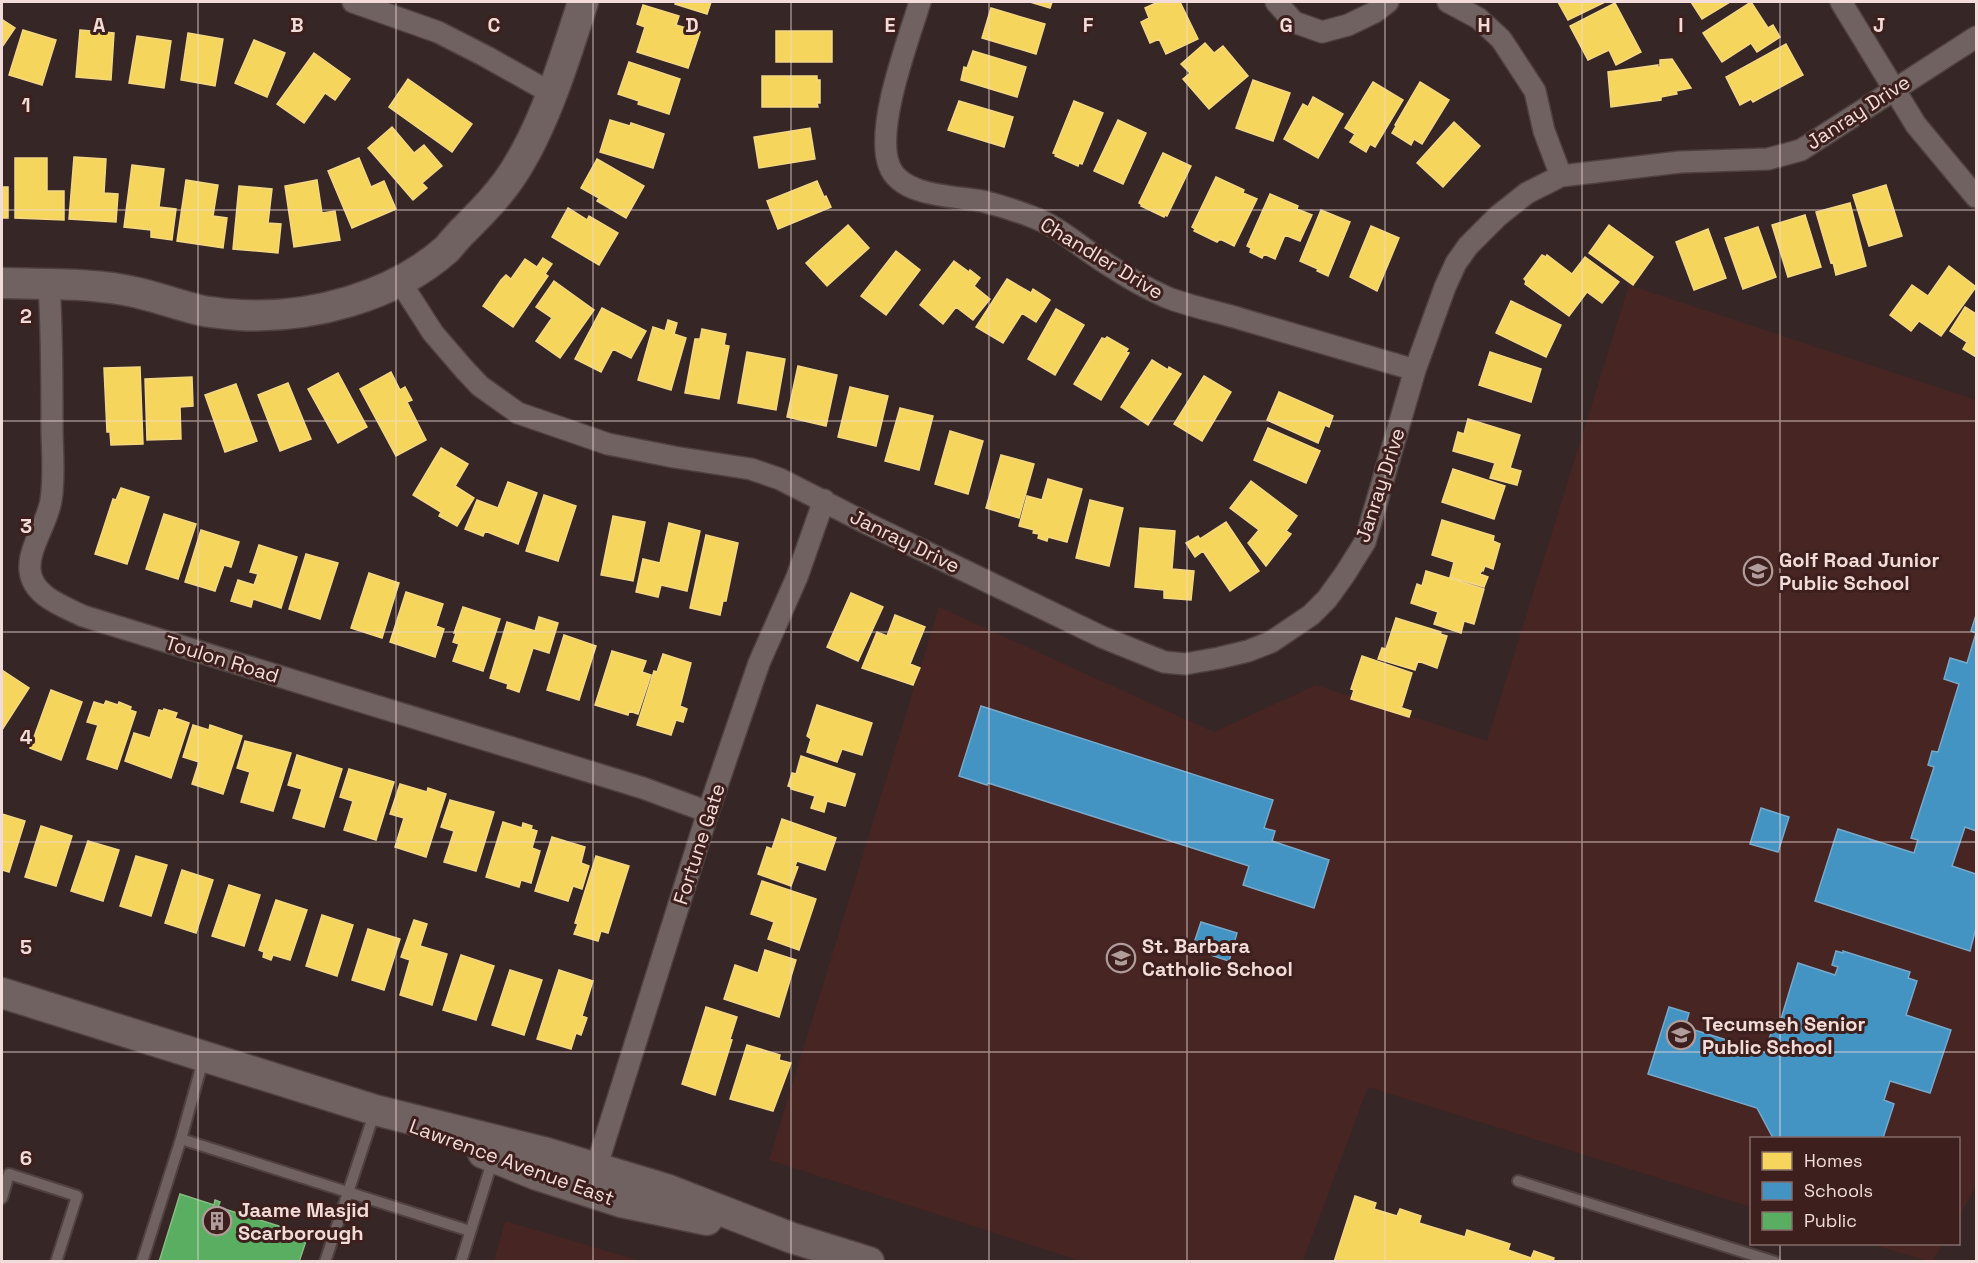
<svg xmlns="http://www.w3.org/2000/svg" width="1978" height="1263" font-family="'Space Grotesk',sans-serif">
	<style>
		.built { fill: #472523 }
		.homes { fill: #f6d55c; stroke: #f4d782; stroke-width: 1.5 }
		.schools { fill: #4393c3; stroke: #77a9ca; stroke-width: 1.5 }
		.public { fill: #5aae61; stroke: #87bc85; stroke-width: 1.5 }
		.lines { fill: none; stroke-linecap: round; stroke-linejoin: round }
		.lane-casing { stroke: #4f4140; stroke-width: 14 }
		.street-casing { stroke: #4f4140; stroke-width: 24 }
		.secondary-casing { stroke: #4f4140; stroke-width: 33 }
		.lane { stroke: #6f6261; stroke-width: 10 }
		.street { stroke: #6f6261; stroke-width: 21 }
		.secondary { stroke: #6f6261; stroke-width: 30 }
		.grid { fill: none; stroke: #f1dcda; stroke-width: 1.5; stroke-opacity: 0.55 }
		.labels { text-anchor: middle; stroke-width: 6; stroke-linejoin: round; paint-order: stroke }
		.street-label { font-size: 20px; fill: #f1dcda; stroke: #3d201e }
		.poi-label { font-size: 20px; font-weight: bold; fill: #f1dcda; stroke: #3d201e; text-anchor: start }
		.grid-label { font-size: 20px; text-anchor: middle; font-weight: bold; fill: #f1dcda; stroke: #3d201e; stroke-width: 6; stroke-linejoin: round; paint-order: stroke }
	</style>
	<rect width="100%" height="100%" fill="#362625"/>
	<!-- built -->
	<path class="built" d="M1629,285L1976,400V1186L1959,1217L1958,1138H1752L1751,1207L1368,1087L1303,1261H1081L769,1160L939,607L1214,732L1316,685L1487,741Z
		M505,1221L641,1261H494Z
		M1870,1244H1943L1932,1262Z"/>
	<!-- homes -->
	<path class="homes" d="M676,2H711L707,14L675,4Z
		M1030,2H1052L1050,8Z
		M1158,2H1180L1198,39L1166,54L1159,39L1150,43L1141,22L1149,18L1145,8Z
		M1558,2H1605L1568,20Z
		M1691,2H1730L1702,19Z
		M1751,2L1768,28L1773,25L1780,37L1757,52L1751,43L1722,62L1703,33Z
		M1615,3L1641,52L1616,65L1609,50L1588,60L1570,26Z
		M643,5L679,16L676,25L700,32L688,68L637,52L645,27L637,24Z
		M991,8L1045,24L1036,54L982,38Z
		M3,20L15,28L2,47V21Z
		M23,30L56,40L42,85L9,75Z
		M80,30L114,33L111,80L76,77Z
		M776,31H832V62H776Z
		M188,33L223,39L215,86L181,80Z
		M137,36L171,41L164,88L129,83Z
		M254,40L285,53L267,97L235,83Z
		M1205,43L1214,53L1223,46L1248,76L1209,109L1183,79L1190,73L1181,64Z
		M1786,44L1803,75L1753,102L1751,99L1740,105L1726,77Z
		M973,51L1026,67L1017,97L961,80L964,67L967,68Z
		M314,53L350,79L335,100L325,93L304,123L277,104Z
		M1672,59L1691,88L1676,91L1677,94L1661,97V100L1611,107L1608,72L1658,65L1657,67H1660V60Z
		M629,62L680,79L669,114L638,104L639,101L618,94Z
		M762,76H817V80H820V103H817L818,107H762Z
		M408,79L472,124L452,152L389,107Z
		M1253,80L1290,93L1273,141L1236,128Z
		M1373,82L1403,100L1375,147L1370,144L1366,152L1350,142L1355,134L1345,128Z
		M1420,82L1449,100L1422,144L1414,139L1411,145L1392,133L1396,126L1395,125Z
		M1313,97L1343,114L1318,158L1284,139L1303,104L1308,107Z
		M959,101L1013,117L1004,147L948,130Z
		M1074,101L1103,113L1082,164L1079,163L1078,166L1055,156L1056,154L1053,153Z
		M610,120L630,126L631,123L664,134L653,168L600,152Z
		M1118,120L1146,133L1123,184L1094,171Z
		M1454,122L1480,146L1443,187L1417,163Z
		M392,127L414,153L424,145L442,166L422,183L427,188L413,200L368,148Z
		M810,128L815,159L759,168L754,137Z
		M1163,153L1191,166L1167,216L1165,215L1164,217L1141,206L1142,205L1139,203Z
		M74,157L106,159L104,193L118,194L116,222L69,219Z
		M15,158H47V191H64V220L15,218Z
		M359,158L371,187L384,181L396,209L352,228L328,171Z
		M597,159L644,186L626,218L597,201L599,198L581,188Z
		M132,165L164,169L159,207L176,209L172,240L151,237V230L124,227Z
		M1216,177L1244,190L1243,193L1257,199L1234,246L1222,240H1219L1217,242L1194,231L1195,229L1192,227Z
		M186,180L218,185L213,216L227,218L223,248L177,241Z
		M317,180L322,213L335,211L340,240L294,247L285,186Z
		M817,181L824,197L826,196L831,207L778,229L767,201Z
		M1886,185L1902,236L1869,246L1853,195Z
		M239,186L272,189L268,223L281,224L278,253L233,249Z
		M2,187H8V218H2Z
		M1270,194L1298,206L1297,209L1312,215L1300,241L1285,235L1275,259L1264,254L1262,258L1250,252L1251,248L1247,246Z
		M1850,203L1866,266L1836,275L1833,262L1831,263L1816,212Z
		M568,208L587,220L589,216L618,233L599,265L552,237Z
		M1321,210L1350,222L1328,276L1317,271L1318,269L1300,261Z
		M1805,215L1821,267L1788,277L1772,225Z
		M848,225L869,248L827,286L806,263Z
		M1609,225L1653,257L1633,285L1589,253Z
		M1371,226L1399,238L1377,291L1350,277Z
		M1758,227L1776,277L1743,289L1725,238Z
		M1708,229L1726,278L1694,290L1676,242Z
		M896,251L920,270L886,315L861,296Z
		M1542,255L1546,257L1547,255L1572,274L1585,257L1619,282L1602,303L1587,292L1569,316L1525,284L1526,281L1524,279Z
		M543,258L552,264L545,274L548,276L513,327L483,306L501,280L506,275L511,279L525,259L537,267Z
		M954,261L969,272L970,270L980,278L974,286L990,299L973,320L956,307L943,324L920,305Z
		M1949,266L1976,287L1941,336L1919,321L1911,331L1890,315L1912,285L1928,296Z
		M1007,279L1031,293L1033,289L1050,300L1036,322L1022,313L1003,343L976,327Z
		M554,281L594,310L560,358L536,341L552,318L536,307Z
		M1511,301L1561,325L1546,357L1496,333Z
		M1965,307L1976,314V357L1963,349L1967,342L1950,331Z
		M602,308L646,331L631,358L613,349L601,372L575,359Z
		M1056,309L1084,325L1055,375L1028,359Z
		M668,320L677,323L674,334L686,338L671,390L638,380L653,327L665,331Z
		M702,329L726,334L724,345L729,346L719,399L685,393L695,339H700Z
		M1107,337L1128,349L1126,352L1129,353L1101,400L1074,384L1102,338L1105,339Z
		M747,352L785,359L776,410L738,403Z
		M1490,352L1541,369L1531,402L1479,385Z
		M1152,360L1168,370L1169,367L1181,374L1148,425L1121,407Z
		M798,366L837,375L826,426L787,417Z
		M140,367L143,444L111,445L110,432H107L104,368Z
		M391,372L400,390L405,387L412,400L407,402L426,440L396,456L360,389Z
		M338,373L367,427L338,443L308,389Z
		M1204,376L1231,392L1202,441L1174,424Z
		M192,377L193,406L180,407L181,439L147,440L145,379Z
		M288,383L311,439L280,451L258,395Z
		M236,384L257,441L225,452L205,395Z
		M850,387L888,396L876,446L838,437Z
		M1279,392L1333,416L1329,427L1325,425L1318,443L1267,420Z
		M900,408L933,416L919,470L885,461Z
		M1468,419L1520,435L1510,468L1521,471L1517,485L1490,478L1495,463L1453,451L1458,432L1464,434Z
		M1268,428L1320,451L1306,483L1254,460Z
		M950,431L983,441L968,494L935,484Z
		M441,448L468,464L455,486L474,498L457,526L439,516L441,512L413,495Z
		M1001,455L1034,464L1019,518L986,508Z
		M1453,469L1505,486L1494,519L1442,502Z
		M1048,479L1082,489L1067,542L1048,537L1047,541L1038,538L1039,534L1033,533L1034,530L1019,526L1027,496L1042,500Z
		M1251,481L1297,516L1286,531L1291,534L1266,566L1248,543L1259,530L1230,508Z
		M508,482L537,493L518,544L485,531L483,536L465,529L477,500L498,508Z
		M121,488L149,497L127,564L95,554L113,499L116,500Z
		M544,495L576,506L558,561L526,551Z
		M1090,500L1123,508L1109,566L1076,558Z
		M164,514L196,524L178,579L146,569Z
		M613,516L645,522L633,581L601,575Z
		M1442,520L1494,536L1493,541L1500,544L1493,569L1485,566L1483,571L1482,570L1480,574L1488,577L1484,587L1450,577L1454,562L1432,555Z
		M1226,522L1259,571L1230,591L1203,551L1195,557L1186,543L1198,536L1200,539Z
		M669,523L700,531L687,591L661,585L658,597L636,592L643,559L660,563Z
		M1140,528L1175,531L1172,569L1194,571L1191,600L1164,598V590L1135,587Z
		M201,530L239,542L231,567L224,565L215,591L185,582Z
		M706,535L738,543L726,601H723L720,615L690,608Z
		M259,545L297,557L281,608L253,599L251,607L231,601L238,580L254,585L258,574L250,572Z
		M306,554L338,563L320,619L289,609Z
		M1426,571L1484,589L1474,624L1464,621L1461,633L1434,624L1438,612L1411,603L1417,584L1422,586Z
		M369,573L399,583L382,638L351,628Z
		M406,592L443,604L436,626L444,629L435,657L390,642Z
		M851,593L883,607L858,661L827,647Z
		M463,607L500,619L483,671L453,661L459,644L453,642L456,633H454Z
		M895,615L925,627L910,664L920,668L913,685L862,668L877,632L887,636Z
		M539,617L558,623L549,653L533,648L519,692L507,688L508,684L490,678L507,622L535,631Z
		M1396,618L1441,632L1440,634L1447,636L1437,668L1418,661L1415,670L1378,659L1382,648L1386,649Z
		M564,635L596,646L579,700L547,690Z
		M612,651L646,661L642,672L651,675L638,714L629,711L628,715L595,705Z
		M663,654L691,663L680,706L687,709L683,722L676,720L671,735L637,725L654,671L657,672Z
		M1362,656L1412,673L1402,706L1399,707L1411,711L1409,717L1351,699L1354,690L1351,689Z
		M2,670L29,688L2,730Z
		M51,690L82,702L61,760L30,748Z
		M106,701L118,705L119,702L131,707L130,710L136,712L117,769L87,759L98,725L87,722L94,702L104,705Z
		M817,705L872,723L862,755L842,749L837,762L807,752L811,739L807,736Z
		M164,709L177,713L175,718L189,723L171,778L125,761L134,733L150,738L159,710L163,711Z
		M193,725L209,730L210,725L242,736L223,794L192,784L199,762L183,757Z
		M245,741L291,753L273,811L241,802L250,772L237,768Z
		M297,755L342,769L324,827L293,818L302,789L288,785Z
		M801,756L855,774L845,806L827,801L824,812L811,808L815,796L791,789V787L788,786L792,773L796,774Z
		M349,769L394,782L376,840L344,830L353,801L340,797Z
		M400,784L427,792L428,788L446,794L426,857L395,847L404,818L390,814Z
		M450,800L494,812L476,871L444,862L454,831L441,827Z
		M2,814L25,821L9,872L2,870Z
		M782,819L836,838L825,870L797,861L795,866L798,867L791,886L758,874L767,847L772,849Z
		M503,822L522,828L523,823L532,826L531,829L537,831L532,848L540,851L531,883L521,880L519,887L486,877Z
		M41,826L72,836L56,886L25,877Z
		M552,837L585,847L581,863L589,866L582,889L573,886L568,901L535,891Z
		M88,841L119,850L103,901L71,891Z
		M136,856L167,865L151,916L120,906Z
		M596,856L629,866L608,933L601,931L598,941L574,934L578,924L575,923Z
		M182,870L213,880L196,933L165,923Z
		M762,881L816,899L799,950L768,939L774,922L751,914Z
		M229,885L260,895L244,946L212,936Z
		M276,900L307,910L290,960L273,955L271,960L263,957L264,952L259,950Z
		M322,915L353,925L337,976L306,966Z
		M414,920L427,924L420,946L447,954L432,1005L400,995L410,960L401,957Z
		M368,929L400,939L384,990L352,980Z
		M765,950L796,960L779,1017L724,999L735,965L758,973Z
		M461,955L494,966L476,1020L443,1010Z
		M510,970L542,980L524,1035L492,1025Z
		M559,970L593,981L582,1016L587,1018L581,1035L576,1033L571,1049L537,1039Z
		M706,1007L737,1017L730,1039L732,1040L715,1095L682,1084Z
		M747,1045L780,1055L779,1060L791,1063L773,1111L730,1099Z
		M1355,1196L1376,1203L1374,1209L1397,1216L1400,1209L1421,1216L1419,1223L1465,1237L1467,1230L1510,1244L1508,1250L1531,1258L1534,1251L1554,1258L1553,1262H1334Z"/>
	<!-- schools -->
	<path class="schools" d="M1976,615V831L1965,827L1952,866L1976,874V928L1970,951L1815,901L1838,829L1914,853L1918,840L1911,838L1934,767L1928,765L1932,751L1938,752L1959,684L1944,679L1950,658L1967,663L1976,633L1971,631Z
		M981,706L1273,800L1264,828L1275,831L1272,841L1329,860L1314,908L1243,885L1249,866L988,783L987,785L959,776Z
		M1761,808L1789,817L1778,852L1750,844Z
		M1201,922L1237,933L1229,961L1192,949Z
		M1836,951L1843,953V951L1910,972L1908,978L1917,981L1906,1015L1951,1030L1930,1093L1890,1081L1884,1100L1894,1104L1883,1138H1773L1757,1108L1648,1074L1669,1007L1689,1013L1685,1027L1765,1052L1772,1030L1777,1032L1798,963L1835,975L1838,967L1832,965Z"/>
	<!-- public -->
	<path class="public" d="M180,1194L214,1205L215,1200L220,1202L218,1207L308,1235L299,1262H159Z"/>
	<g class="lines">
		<!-- lane casing -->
		<g class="lane-casing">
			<path id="lane" d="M181,1139L470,1231
				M1518,1181L1775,1262
				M2,1198L9,1174L77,1196L56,1262
				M142,1262L181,1139L204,1057
				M325,1262L375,1111
				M461,1262L493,1159"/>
		</g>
		<!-- street casing -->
		<g class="street-casing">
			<path id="street" d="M353,2L438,32L487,57L551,93
				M920,2C908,41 875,127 889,165C900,197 955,196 982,201C998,205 1014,210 1030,216C1059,226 1081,248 1107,264C1125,276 1146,288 1166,297C1188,306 1218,312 1241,319C1299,336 1357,353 1415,370
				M1276,2L1294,22L1322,32L1348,25L1375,12L1388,2
				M1448,2L1478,18L1501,39L1535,91L1544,131L1561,176
				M1841,2L1916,125L1976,197
				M399,280L433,333L464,369L480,386L518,413L608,444L674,457L751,469L780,479L864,522L1102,637L1164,662L1185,664L1219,658L1248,651L1271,642L1311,615L1327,599L1345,574L1365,542L1415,370L1445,287L1456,263L1468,246L1498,216L1527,193L1561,176L1680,162L1768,159L1801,150L1976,37
				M49,284C52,331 52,379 52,426C52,450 55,476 51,500C48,522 28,548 30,570C32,596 63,606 83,616L643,788L708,812
				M592,1181L708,812L759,663L797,577L824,500"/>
		</g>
		<!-- secondary casing -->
		<g class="secondary-casing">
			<path id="secondary" d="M2,283C43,284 83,283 124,290C149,294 174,304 199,310C211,313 226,314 239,315C310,319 393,297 447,249C452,243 457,237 462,232C484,210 505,189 520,162C547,117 567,52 583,2
				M2,993L375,1110L547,1153L666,1189L792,1238L869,1262
				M483,1153L537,1175L621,1202L707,1220"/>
		</g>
		<!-- lane -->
		<use href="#lane" class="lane"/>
		<!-- street -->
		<use href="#street" class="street"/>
		<!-- secondary -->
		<use href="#secondary" class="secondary"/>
	</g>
	<!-- grid -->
	<path class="grid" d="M198,2V1262M396,2V1262M593,2V1262M791,2V1262M989,2V1262M1187,2V1262M1385,2V1262M1582,2V1262M1780,2V1138M2,210H1976M2,421H1976M2,632H1976M2,842H1976M2,1052H1976M1780,1244V1262"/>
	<!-- icons -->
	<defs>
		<g id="school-ring" transform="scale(1.5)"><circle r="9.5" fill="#3d201e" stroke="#b09c9b" stroke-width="1.5"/><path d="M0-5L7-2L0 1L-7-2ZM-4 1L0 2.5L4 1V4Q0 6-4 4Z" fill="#b09c9b"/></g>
		<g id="building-ring" transform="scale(1.5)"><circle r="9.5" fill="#3d201e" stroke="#b09c9b" stroke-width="1.5"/><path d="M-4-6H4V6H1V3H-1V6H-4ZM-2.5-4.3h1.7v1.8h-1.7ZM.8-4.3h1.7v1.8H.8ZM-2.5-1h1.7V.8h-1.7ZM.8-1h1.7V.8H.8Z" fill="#b09c9b"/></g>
	</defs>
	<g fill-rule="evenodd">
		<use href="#school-ring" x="1758" y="571"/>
		<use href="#school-ring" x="1121" y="958"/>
		<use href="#school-ring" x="1681" y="1035"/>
		<use href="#building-ring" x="217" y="1221"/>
	</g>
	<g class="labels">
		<!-- street labels -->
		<g class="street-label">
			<text transform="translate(1858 112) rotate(-33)" y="7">Janray Drive</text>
			<text transform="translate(1102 258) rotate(31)" y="7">Chandler Drive</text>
			<text transform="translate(1380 485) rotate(-72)" y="7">Janray Drive</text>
			<text transform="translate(905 541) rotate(26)" y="7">Janray Drive</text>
			<text transform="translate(222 659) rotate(17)" y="7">Toulon Road</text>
			<text transform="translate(699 844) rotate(-72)" y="7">Fortune Gate</text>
			<text transform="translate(512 1162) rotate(20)" y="7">Lawrence Avenue East</text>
		</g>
		<!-- poi labels -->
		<g class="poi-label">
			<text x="1779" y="567">Golf Road Junior<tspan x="1779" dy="23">Public School</tspan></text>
			<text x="1142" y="953">St. Barbara<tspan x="1142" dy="23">Catholic School</tspan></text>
			<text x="1702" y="1031">Tecumseh Senior<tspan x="1702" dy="23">Public School</tspan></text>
			<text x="238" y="1217">Jaame Masjid<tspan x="238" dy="23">Scarborough</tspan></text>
		</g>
	</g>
	<g class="grid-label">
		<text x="99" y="32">A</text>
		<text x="297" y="32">B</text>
		<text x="494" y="32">C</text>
		<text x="692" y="32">D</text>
		<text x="890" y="32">E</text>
		<text x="1088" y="32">F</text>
		<text x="1286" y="32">G</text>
		<text x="1484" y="32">H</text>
		<text x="1681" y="32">I</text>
		<text x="1879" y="32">J</text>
		<text x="26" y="112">1</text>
		<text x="26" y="323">2</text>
		<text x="26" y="533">3</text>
		<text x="26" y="744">4</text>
		<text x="26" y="954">5</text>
		<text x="26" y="1165">6</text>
	</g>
	<!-- border -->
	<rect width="1978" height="1263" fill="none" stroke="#f1dcda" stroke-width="6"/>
	<!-- legend -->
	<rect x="1750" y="1137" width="210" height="108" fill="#3d201e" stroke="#856b69" stroke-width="1.5"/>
	<rect x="1762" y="1152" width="30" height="18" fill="#f6d55c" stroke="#856b69" stroke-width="1.5"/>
	<text x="1804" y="1167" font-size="18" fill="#f1dcda">Homes</text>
	<rect x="1762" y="1182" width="30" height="18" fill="#4393c3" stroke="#856b69" stroke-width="1.5"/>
	<text x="1804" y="1197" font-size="18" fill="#f1dcda">Schools</text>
	<rect x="1762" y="1212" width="30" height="18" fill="#5aae61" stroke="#856b69" stroke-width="1.5"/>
	<text x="1804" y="1227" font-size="18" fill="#f1dcda">Public</text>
</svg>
